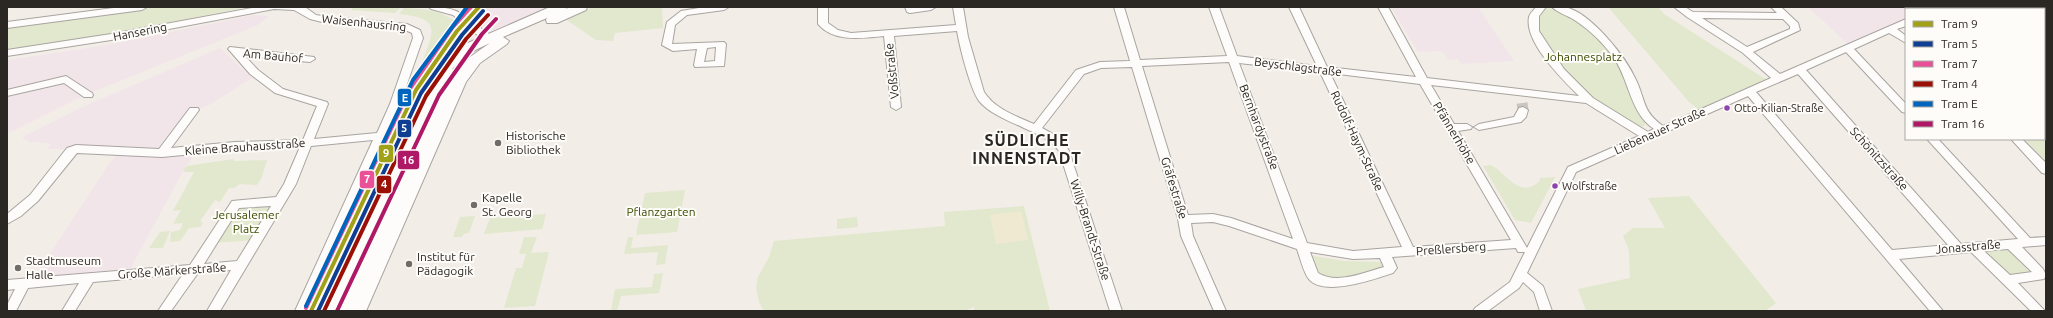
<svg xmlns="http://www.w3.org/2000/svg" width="2053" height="318" font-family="Ubuntu,sans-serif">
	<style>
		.commercial { fill: #f2e5ea }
		.green { fill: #e2e8cd }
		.sand { fill: #f0e9d2 }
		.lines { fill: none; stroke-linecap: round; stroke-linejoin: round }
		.minor-tunnel { stroke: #cac5c0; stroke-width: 11; stroke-dasharray: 11 5.5; stroke-linecap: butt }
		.minor-casing { stroke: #a8a4a0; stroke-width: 2 }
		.major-casing { stroke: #a8a4a0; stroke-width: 2 }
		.minor { fill: #fdfcfb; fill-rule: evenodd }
		.major { fill: #fdfcfb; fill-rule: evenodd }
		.tram { stroke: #d3d1cf; stroke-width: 1 }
		.tram-1-casing { stroke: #fefcf9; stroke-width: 7 }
		.tram-2-casing { stroke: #fefcf9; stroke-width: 7 }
		.tram-3-casing { stroke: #fefcf9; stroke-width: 7 }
		.tram-4-casing { stroke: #fefcf9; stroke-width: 7 }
		.tram-5-casing { stroke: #fefcf9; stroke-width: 7 }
		.tram-6-casing { stroke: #fefcf9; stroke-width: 7 }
		.tram-1 { stroke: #a0a118; stroke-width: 4 }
		.tram-2 { stroke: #0f3f93; stroke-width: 4 }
		.tram-3 { stroke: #ea5097; stroke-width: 4 }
		.tram-4 { stroke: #9b1006; stroke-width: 4 }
		.tram-5 { stroke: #0065bd; stroke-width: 4 }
		.tram-6 { stroke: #af1867; stroke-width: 4 }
		.bus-dot { fill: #8e44ad; stroke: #fefcf9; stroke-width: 1.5 }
		.poi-dot { fill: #716c68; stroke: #fefcf9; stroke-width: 1.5 }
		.labels { text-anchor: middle; stroke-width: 4; stroke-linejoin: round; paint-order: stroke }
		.bus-label { font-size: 11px; fill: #2b2723; stroke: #fefcf9; text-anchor: start }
		.street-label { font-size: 12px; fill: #2b2723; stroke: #fefcf9 }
		.park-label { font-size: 12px; fill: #3b4c00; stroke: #fefcf9 }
		.poi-label { font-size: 12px; fill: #2b2723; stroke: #fefcf9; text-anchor: start }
		.district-label { font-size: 16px; font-weight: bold; letter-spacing: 1px; fill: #2b2723; stroke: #fefcf9 }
		.line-badge { stroke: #fefcf9; stroke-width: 1.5 }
		.badge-label { font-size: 11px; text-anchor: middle; font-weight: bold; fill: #fff }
	</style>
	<rect width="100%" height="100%" fill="#f2ede7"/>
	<!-- commercial -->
	<path class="commercial" d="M486,7H552L489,33L473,19Z
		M1391,7H1478L1514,61L1461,64L1458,59L1448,60L1444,53L1440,51L1418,52Z
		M1808,7H1938L1934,9H1906V22L1851,47Z
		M254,15L269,16L258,25L83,96L7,134V60L107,45Z
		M220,48L252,78L211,104L183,116L156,150L47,149L51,144L34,142L31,143L22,137L80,108Z
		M119,153L195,154L186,166L128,273L33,280L108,165Z"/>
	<!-- green -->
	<path class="green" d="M150,7H247L96,37L7,50V28L101,16Z
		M353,7L400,8L395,13L351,10Z
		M593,7H662L663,28L615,33L613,41L596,40L565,19Z
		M1550,7C1593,20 1618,61 1635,100C1638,108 1645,117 1645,126L1637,127L1589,100L1563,71L1538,32L1539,10Z
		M1608,7H1658L1664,14L1770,82L1702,112L1689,102Z
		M404,8C426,9 442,10 460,25L421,79C418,46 458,19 399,14Z
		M465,29L473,36L471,41L436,69Z
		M2044,65H2046V161L2024,139H2044Z
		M391,129L380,155L382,156L345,236H342L376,156Z
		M234,159V161L267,160L261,179L257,185L240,184L234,188H229L220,202L215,200L200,221L203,223L200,227L189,228L180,241L170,242L171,232L180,230L183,223L173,224L181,210L173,211L194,172H183L186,166Z
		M1491,165C1506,173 1519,199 1539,182L1540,178L1555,177L1531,223L1515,220L1483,166Z
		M685,190L677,232L636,235L645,193Z
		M1689,196L1776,303L1765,311H1586L1578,289L1630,278L1629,250L1623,236L1633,228H1665L1648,198Z
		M279,201L256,240L211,243L236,204Z
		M1024,206L1050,311H973L975,306L965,311H764L759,302L756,288L758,277L769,257L774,241L945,226L944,212Z
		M546,214L542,229L484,234L490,218Z
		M475,216L469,233L463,234L462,237H453L460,217Z
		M857,217L858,227L837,229V219Z
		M170,231L163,248H149L160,232Z
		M524,237H537L531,253L549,252L535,306L504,308L516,268H522L526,254H519Z
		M628,237H633L631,248L668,245L665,264L656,265L658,252L624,254Z
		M2010,250L2036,273L2012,278L1986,254V252Z
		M1308,255L1344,261L1382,262L1385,267L1334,280L1320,278Z
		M663,273L659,293L621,296L617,311H611L615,289L652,287L654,274Z"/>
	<!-- sand -->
	<path class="sand" d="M1021,211L1028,240L996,244L990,215Z"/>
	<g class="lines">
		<!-- minor-tunnel -->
		<path class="minor-tunnel" d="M1522,103L1523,110"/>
		<!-- minor casing -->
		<g class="minor-casing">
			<path id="minor" d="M121,7H147L142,10L7,28V22Z
				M257,7H305L316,15L322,16L407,24L420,30L423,38L400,104L307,311H295L373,140L311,146L296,184L220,311H207L231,270L198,273L171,311H158L183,274L93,282L75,311H62L79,283L28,288L16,311H7V305L15,289L7,290V280L190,265L232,201L276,197L284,184L300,147L235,150L162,157L77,153L38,201L21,216L7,224V214L30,195L67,148L76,145L159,149L190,108H198L199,110L171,148L235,142L303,140L317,106L275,93L250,74L230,51L228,49L230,47L314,57L315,59L310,62L245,56L258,70L283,89L327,102L328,104L314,139L377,133L390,104L413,38L412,33L405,30L322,22L310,19L294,10L274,9L111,40L7,56V50L111,34ZM271,206L237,261L204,264L239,208Z
				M429,7C460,7 463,15 486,32C491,36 498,37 502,42L497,45L481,38L453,15L431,9Z
				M705,7H729L724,10L687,15L675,25L672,44L724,42L726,44L724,66L695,67L694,65L697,49L673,51L662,45L667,22L681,11ZM716,47L715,61L704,62L707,48Z
				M818,7H828V23L838,30L851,33L956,25L953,7H963L968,37L984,92C995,109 1016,116 1034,124L1076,70L1100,62L1130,61L1114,7H1124L1140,60L1227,56L1209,7H1219L1237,56L1317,66L1289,7H1299L1327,67L1416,77L1378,7H1388L1427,78L1579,96C1562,79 1524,42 1529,17C1530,13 1534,10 1536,7H1546L1539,16V31L1564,69L1593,98L1648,132L1654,129C1630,113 1630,82 1614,58C1604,44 1591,31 1576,21C1569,16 1558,13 1552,7C1556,7 1561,6 1565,7C1590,12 1626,57 1636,80C1646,101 1642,111 1663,126L1771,78L1743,53L1687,17L1674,7H1685L1693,12L1777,13L1771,7H1781L1798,23L1800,30L1753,52L1780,74L1906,19V26L1897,29L1906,36V43L1889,33L1854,49L1906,104V113L1902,112L1846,52L1806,70L1961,244L2018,239L1927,139H1938L2030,238L2046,237V245L2022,247L2043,269L2046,275L2044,279L2018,283L2045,311H2031L1971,252L1899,259L1943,311H1930L1748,96L1576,172L1527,273L1543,286L1552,311H1540L1534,292L1523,282L1519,288L1488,311H1473L1475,308L1510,282L1525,252H1518L1516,248L1392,257L1397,268L1393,273C1375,279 1322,298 1308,278C1303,270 1300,258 1297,249L1229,226L1213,222L1191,223L1193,236L1226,311H1214L1181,236L1178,219L1132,67L1101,68L1084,74L1042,128L1062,139L1069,151L1122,311H1110L1059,151C1050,139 1037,134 1024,128C1009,121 990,114 979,101C970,88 960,48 957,31L894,36L901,107L896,110L891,107L884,36C863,38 834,43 818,24ZM1702,18L1783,19L1790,26V29L1747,47ZM1229,62L1293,239L1231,218L1213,214L1188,215L1142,66ZM1239,63L1320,72L1402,247L1353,251L1307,243ZM1330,73L1420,84L1511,240L1413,247ZM1798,74L1948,245L1892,250L1756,92ZM1431,85L1586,103L1639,136L1568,167L1527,248L1458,131L1471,129L1472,127L1467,124H1454ZM2008,249L2032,272L2010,275L1984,251ZM1310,252L1353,259L1380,258L1384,267C1365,272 1337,285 1318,273Z
				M905,7H936L931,10L910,13L907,12Z
				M1931,7H1943L1941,9H1929Z
				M2044,59H2046V65H2044Z
				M66,76L92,93L93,95L92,97H84L64,83L7,96V90Z
				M1523,107L1528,110L1526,117L1521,122L1479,130L1474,127L1479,124L1514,117L1519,108Z
				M2011,139H2022L2046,163V174L2042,173Z"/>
		</g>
		<!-- major casing -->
		<g class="major-casing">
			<path id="major" d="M550,7H567L566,9L570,7H587L586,10L557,23H547L546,20L547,18L503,37L509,41L507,44L480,63L466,82L366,311H319L421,95L437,68L461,46ZM490,43L470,57L458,73L456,70L452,69L471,52Z"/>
		</g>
		<!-- minor -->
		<use href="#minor" class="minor"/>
		<!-- major -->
		<use href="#major" class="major"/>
		<!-- tram -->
		<path class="tram" d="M322,289L345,250"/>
		<!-- tram-1 casing -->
		<g class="tram-1-casing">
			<path id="tram-1" d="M311,311L416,90L457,31L479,7"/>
		</g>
		<!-- tram-2 casing -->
		<g class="tram-2-casing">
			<path id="tram-2" d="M318,311L421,93L462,35L483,11"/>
		</g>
		<!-- tram-3 casing -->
		<g class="tram-3-casing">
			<path id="tram-3" d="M306,308L411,87L452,28L471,7"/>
		</g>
		<!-- tram-4 casing -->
		<g class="tram-4-casing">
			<path id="tram-4" d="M324,311L426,96L466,39L488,15"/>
		</g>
		<!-- tram-5 casing -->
		<g class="tram-5-casing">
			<path id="tram-5" d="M306,306L413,80L467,7"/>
		</g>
		<!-- tram-6 casing -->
		<g class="tram-6-casing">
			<path id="tram-6" d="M337,311L439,95L482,34L496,19"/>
		</g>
		<!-- tram-1 -->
		<use href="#tram-1" class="tram-1"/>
		<!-- tram-2 -->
		<use href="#tram-2" class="tram-2"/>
		<!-- tram-3 -->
		<use href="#tram-3" class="tram-3"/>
		<!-- tram-4 -->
		<use href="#tram-4" class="tram-4"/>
		<!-- tram-5 -->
		<use href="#tram-5" class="tram-5"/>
		<!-- tram-6 -->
		<use href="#tram-6" class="tram-6"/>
	</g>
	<!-- markers -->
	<g class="bus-dot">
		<circle cx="1727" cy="108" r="3.5"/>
		<circle cx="1555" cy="186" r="3.5"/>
	</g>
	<g class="poi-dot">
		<circle cx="498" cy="143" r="4"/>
		<circle cx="474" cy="205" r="4"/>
		<circle cx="409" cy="264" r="4"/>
		<circle cx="18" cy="268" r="4"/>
	</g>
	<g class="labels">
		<!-- bus labels -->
		<g class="bus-label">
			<text x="1734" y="112">Otto-Kilian-Straße</text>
			<text x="1562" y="190">Wolfstraße</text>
		</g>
		<!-- street labels -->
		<g class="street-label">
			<text transform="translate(364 23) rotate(6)" y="4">Waisenhausring</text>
			<text transform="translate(140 32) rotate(-11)" y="4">Hansering</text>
			<text transform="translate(273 56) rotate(5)" y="4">Am Bauhof</text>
			<text transform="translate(1298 67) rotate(7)" y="4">Beyschlagstraße</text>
			<text transform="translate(892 71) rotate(-96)" y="4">Voßstraße</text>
			<text transform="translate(1259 127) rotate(69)" y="4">Bernhardystraße</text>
			<text transform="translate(1660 131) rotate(-24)" y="4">Liebenauer Straße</text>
			<text transform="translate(1454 133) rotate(59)" y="4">Pfännerhöhe</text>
			<text transform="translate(1357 141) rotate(65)" y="4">Rudolf-Haym-Straße</text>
			<text transform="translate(245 147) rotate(-4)" y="4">Kleine Brauhausstraße</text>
			<text transform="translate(1879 159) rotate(48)" y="4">Schönitzstraße</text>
			<text transform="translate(1174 188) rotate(73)" y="4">Gräfestraße</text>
			<text transform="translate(1090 230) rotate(72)" y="4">Willy-Brandt-Straße</text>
			<text transform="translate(1968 247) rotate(-5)" y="4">Jonasstraße</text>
			<text transform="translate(1451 249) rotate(-4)" y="4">Preßlersberg</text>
			<text transform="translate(172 271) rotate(-4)" y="4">Große Märkerstraße</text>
		</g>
		<!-- park labels -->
		<g class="park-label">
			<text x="1583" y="61">Johannesplatz</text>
			<text x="661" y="216">Pflanzgarten</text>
			<text x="246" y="219">Jerusalemer<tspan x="246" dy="14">Platz</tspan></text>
		</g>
		<!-- poi labels -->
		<g class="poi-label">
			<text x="506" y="140">Historische<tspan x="506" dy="14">Bibliothek</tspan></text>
			<text x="482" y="202">Kapelle<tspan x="482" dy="14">St. Georg</tspan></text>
			<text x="417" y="261">Institut für<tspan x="417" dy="14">Pädagogik</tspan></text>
			<text x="26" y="265">Stadtmuseum<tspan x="26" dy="14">Halle</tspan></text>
		</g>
		<!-- district labels -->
		<g class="district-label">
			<text x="1027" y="146">SÜDLICHE<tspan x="1027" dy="18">INNENSTADT</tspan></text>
		</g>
	</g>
	<g class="line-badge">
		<rect x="397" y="88" width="15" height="19" rx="4" fill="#0065bd"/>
		<rect x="397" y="119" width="15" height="19" rx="4" fill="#0f3f93"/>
		<rect x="378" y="144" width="16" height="19" rx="4" fill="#a0a118"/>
		<rect x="397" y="150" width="23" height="20" rx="4" fill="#af1867"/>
		<rect x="359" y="170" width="16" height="19" rx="4" fill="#ea5097"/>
		<rect x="376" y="175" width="16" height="19" rx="4" fill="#9b1006"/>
	</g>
	<g class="badge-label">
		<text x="405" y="102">E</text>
		<text x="404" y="132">5</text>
		<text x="386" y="157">9</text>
		<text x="408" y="164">16</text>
		<text x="367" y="183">7</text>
		<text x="384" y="188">4</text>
	</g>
	<!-- border -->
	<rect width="2053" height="318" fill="none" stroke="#2b2723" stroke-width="16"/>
	<!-- legend -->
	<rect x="1905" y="8" width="140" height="132" fill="#fefcf9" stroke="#aaa7a3"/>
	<rect x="1913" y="21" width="20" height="6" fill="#a0a118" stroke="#aaa7a3"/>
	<text x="1941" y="28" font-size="12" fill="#2b2723">Tram 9</text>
	<rect x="1913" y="41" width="20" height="6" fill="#0f3f93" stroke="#aaa7a3"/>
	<text x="1941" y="48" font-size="12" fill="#2b2723">Tram 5</text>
	<rect x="1913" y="61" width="20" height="6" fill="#ea5097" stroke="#aaa7a3"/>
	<text x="1941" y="68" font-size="12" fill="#2b2723">Tram 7</text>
	<rect x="1913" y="81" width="20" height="6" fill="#9b1006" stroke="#aaa7a3"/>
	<text x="1941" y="88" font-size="12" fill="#2b2723">Tram 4</text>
	<rect x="1913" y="101" width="20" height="6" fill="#0065bd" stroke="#aaa7a3"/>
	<text x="1941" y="108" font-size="12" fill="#2b2723">Tram E</text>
	<rect x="1913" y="121" width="20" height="6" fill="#af1867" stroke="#aaa7a3"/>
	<text x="1941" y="128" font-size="12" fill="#2b2723">Tram 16</text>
</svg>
